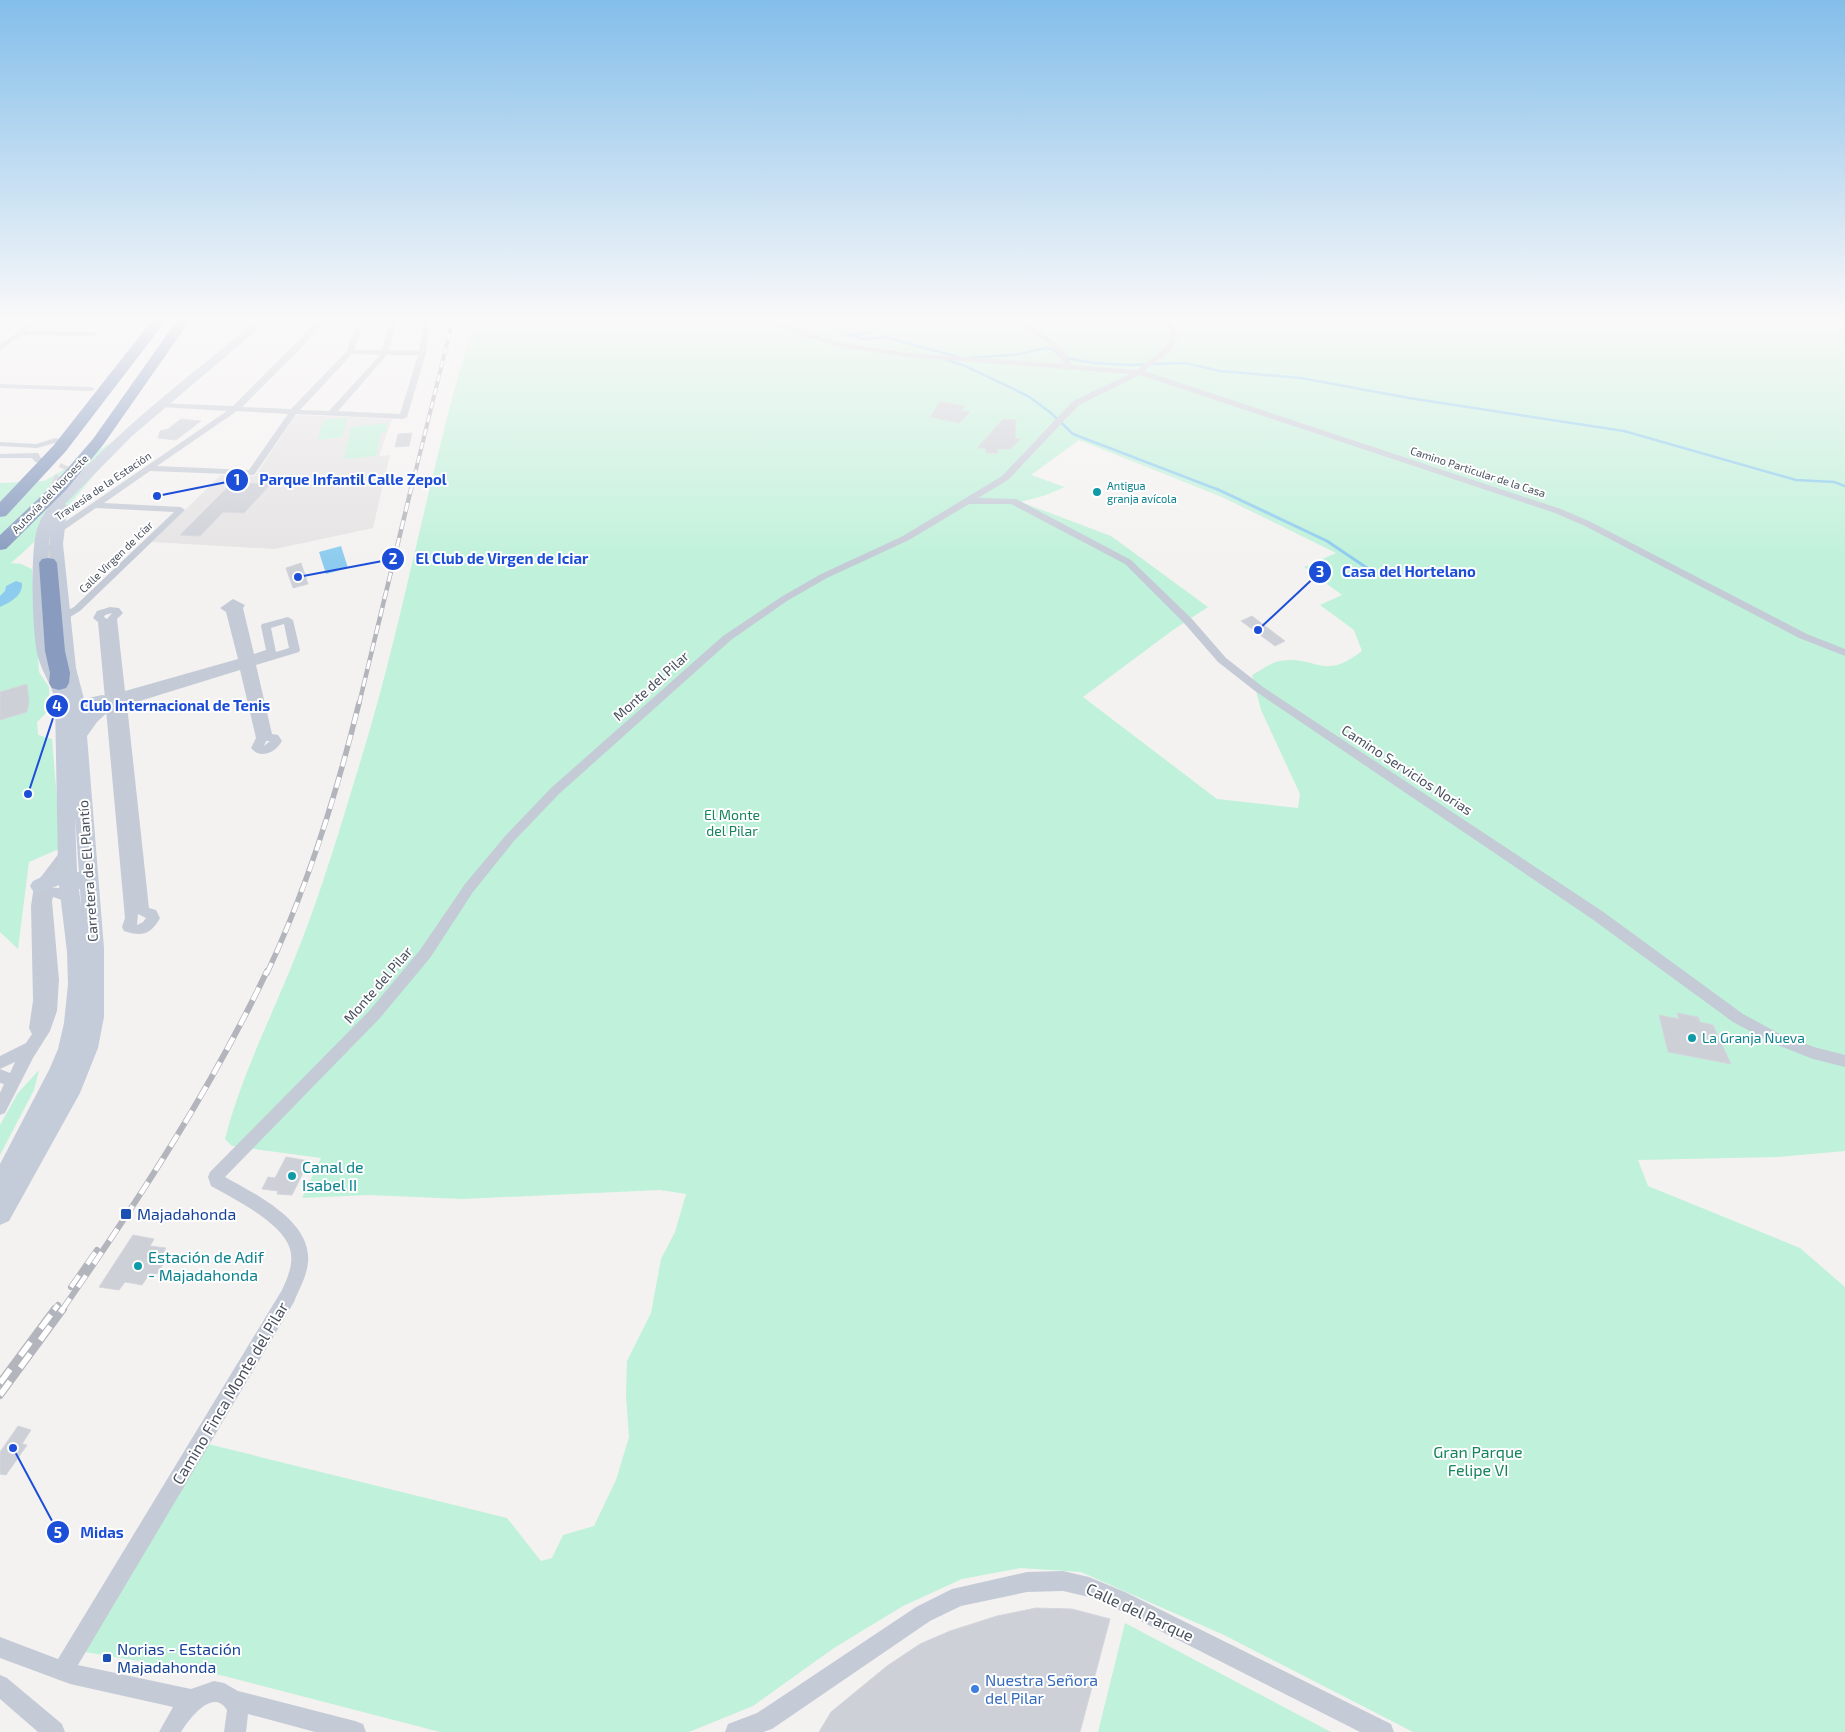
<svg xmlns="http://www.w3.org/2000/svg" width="1845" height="1732" font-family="'Exo 2',sans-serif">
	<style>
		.education { fill: #e5e3e3 }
		.green { fill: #c0f1da; fill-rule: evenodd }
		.water { fill: #8dccee }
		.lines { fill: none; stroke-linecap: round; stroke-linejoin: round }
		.stream-far1 { stroke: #8dccee; stroke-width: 2.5 }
		.stream { stroke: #8dccee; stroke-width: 3 }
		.building { fill: #cdd0d7; stroke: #d5d6dd }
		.highway-tunnel-far1 { stroke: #d2d2d4; stroke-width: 14; stroke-dasharray: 14 8; stroke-linecap: butt }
		.highway-tunnel { stroke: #d2d2d4; stroke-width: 18; stroke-dasharray: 18 9; stroke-linecap: butt }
		.street { fill: #c5cbd6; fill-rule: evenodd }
		.secondary { fill: #c4ccda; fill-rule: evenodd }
		.highway { fill: #899cc0; fill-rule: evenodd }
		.rail-far4-casing { stroke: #b3b5bc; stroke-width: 4 }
		.rail-far3-casing { stroke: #b3b5bc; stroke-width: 4.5 }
		.rail-far2-casing { stroke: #b3b5bc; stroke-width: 5.5 }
		.rail-far1-casing { stroke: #b3b5bc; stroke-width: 6 }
		.rail-casing { stroke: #b3b5bc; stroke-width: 8 }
		.rail-far4 { stroke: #fff; stroke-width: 2.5; stroke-dasharray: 7; stroke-linecap: butt }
		.rail-far3 { stroke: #fff; stroke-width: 3; stroke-dasharray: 9; stroke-linecap: butt }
		.rail-far2 { stroke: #fff; stroke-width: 4; stroke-dasharray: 11; stroke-linecap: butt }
		.rail-far1 { stroke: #fff; stroke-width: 4.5; stroke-dasharray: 14; stroke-linecap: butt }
		.rail { stroke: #fff; stroke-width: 5.5; stroke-dasharray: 17; stroke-linecap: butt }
		.culture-dot { fill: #0f9aa8; stroke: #fff; stroke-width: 2 }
		.transit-dot { fill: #1a4fb4; stroke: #fff; stroke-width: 2 }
		.shop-dot { fill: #3f7fe0; stroke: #fff; stroke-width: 2 }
		.labels { text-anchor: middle; stroke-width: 4; stroke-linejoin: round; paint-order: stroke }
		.far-street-label { font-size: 11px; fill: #49515f; stroke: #fff }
		.far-culture-label { font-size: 11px; fill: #0d838f; stroke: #fff; text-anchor: start }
		.street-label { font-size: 14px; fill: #49515f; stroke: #fff }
		.park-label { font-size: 14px; fill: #16845d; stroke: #fff }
		.culture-label { font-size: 14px; fill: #0d838f; stroke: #fff; text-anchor: start }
		.near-culture-label { font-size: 16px; fill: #0d838f; stroke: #fff; text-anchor: start }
		.near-transit-label { font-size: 16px; fill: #164399; stroke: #fff; text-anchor: start }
		.near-street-label { font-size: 16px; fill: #49515f; stroke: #fff }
		.near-park-label { font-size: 16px; fill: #16845d; stroke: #fff }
		.near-shop-label { font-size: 16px; fill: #366cbe; stroke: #fff; text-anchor: start }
		.leader { fill: none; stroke: #1d4ed8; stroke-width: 2 }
		.callout-dot { fill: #1d4ed8; stroke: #fff; stroke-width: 2 }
		.mark-label { font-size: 15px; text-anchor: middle; font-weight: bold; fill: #fff }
		.callout-label { font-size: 15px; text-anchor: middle; font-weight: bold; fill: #1d4ed8; stroke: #fff; stroke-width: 4; stroke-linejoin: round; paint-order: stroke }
	</style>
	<rect width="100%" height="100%" fill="#f4f2f1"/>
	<!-- education -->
	<path class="education" d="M299,415L392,419L379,456L390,455L373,528L275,549L152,542L221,475L255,476L295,416Z"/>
	<!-- green -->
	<path class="green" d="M475,319H1845V1151L1778,1157L1638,1160L1648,1186L1800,1248L1845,1287V1732H1413L1224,1635L1081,1572L1020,1568L962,1579L903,1606L834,1648L753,1706L689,1732H440L220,1675L85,1652L204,1443L507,1518L541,1561L552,1558L563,1535L594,1526L616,1480L629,1437L626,1395L627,1361L651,1313L661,1259L675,1232L686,1194L660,1190L462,1199L369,1195L302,1198L321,1158L232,1146L225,1139C242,1073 273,1014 298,950C322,890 340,828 359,766C405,619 429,466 475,319ZM1079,440L1222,497L1336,553L1304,567L1342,595L1320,605L1354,630L1362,651C1322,682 1317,655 1280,661C1271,662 1260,671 1252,675L1261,710L1300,794L1298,808L1217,799L1083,697L1173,630L1208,607L1111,536L1021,502L1046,495L1065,487L1031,475Z
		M347,418L342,437L318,440L323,420Z
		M388,423L386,432L381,433L376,456L344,459L351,427Z
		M127,434C91,479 55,526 11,563L21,564L32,569L39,672L49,687L50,709L37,722L38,735L52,739L61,848L29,862L18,949L0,932V483L44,481Z
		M39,1070L34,1090L0,1155V1125L18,1093Z
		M1125,1623L1331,1732H1098Z"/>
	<!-- water -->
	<path class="water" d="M341,546L348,568L326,574L319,552Z
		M16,581L22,583C23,596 10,602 0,607V596L5,591L6,586Z"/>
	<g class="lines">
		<!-- stream-far1 -->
		<path class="stream-far1" d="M831,319L841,332L864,339L884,337L959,357
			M853,335L875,332L888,324L907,319
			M971,358L1020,354L1046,348L1053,349L1060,356
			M1067,358L1094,363L1131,365L1185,363L1220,371L1301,378L1409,398L1624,431L1796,480L1834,482L1845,486
			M946,360L963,365L1028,396L1051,413L1073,434L1219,490"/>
		<!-- stream -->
		<path class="stream" d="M1217,489L1327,541L1367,568"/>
	</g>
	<!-- building -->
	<path class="building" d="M940,402L966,406L961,411L970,412L959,423L930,417Z
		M181,419L201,421L176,440L158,438L160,431L168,429Z
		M1003,419L1016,420L1015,438L1021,439L1010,449H997L998,453H986V448H977Z
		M412,433L409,446L395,447L398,434Z
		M237,483L271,484L244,513L223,512L200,536L180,535L228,487H233Z
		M301,563L308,584L293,588L286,568Z
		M1252,616L1285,641L1275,646L1241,621Z
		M27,684L29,702L27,712L0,720V692Z
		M1677,1013L1698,1017L1700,1022L1713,1025L1731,1064L1668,1052L1659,1015L1679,1019Z
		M286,1157L309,1161L292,1195L277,1194L278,1191L262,1189L268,1177L275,1178Z
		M133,1235L154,1239L150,1246L166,1248L158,1262L164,1263L157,1274L150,1273L142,1285L125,1282L119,1290L99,1287Z
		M18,1426L31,1430L22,1444L27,1445L6,1475L0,1474V1452Z
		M1036,1608L1072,1609L1110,1619L1080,1732H819L831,1712L887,1666L920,1644L950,1631L997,1616Z"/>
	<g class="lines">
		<!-- highway-tunnel-far1 -->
		<path class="highway-tunnel-far1" d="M56,490L67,466"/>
		<!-- highway-tunnel -->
		<path class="highway-tunnel" d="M48,563L50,513L56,489"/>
		<!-- street -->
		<path class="street" d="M35,319H42L27,331L93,332L97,334L93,336L22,335L0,350V345Z
			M262,319H398L389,350L419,351L424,319H430L426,353L407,417L403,419L296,414L254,475L150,471L104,503L181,507L185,510L80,611L67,619H59V615L74,607L174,512L96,508L61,532L58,533L53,530L227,411L161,407H158V403L233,406L297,342L314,323L265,321ZM390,322L382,350H354L363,324ZM321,323L356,324L347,351L291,409L242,407L303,346ZM352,354L380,355L329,411L300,410ZM387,355H418L400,414L338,411ZM237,411L288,414L249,470L157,466Z
			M756,319H765L838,342L907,353L1064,364L1055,350L1017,319H1024L1061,347L1072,365L1137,370L1165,348L1170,338L1169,329L1163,319H1169L1175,329L1178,338L1171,351L1144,371L1561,509L1591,522L1807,634L1845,649V656L1799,638L1585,526L1555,513L1140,375L1079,405L1008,480L978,498L1016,499L1131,560L1192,619L1226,658L1263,687L1602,911L1743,1014L1780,1034L1814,1047L1845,1055V1067L1813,1059L1770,1042L1733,1022L1592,919L1255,691L1218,662L1184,623L1125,564L1011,504H969L909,540L827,578L787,601L731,640L559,794L514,841L473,892L430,958L380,1018L225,1177C255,1194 312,1221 308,1262C307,1276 299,1289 294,1302L78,1665L191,1689L214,1681L224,1683L238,1691L355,1721L363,1724L366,1732H315L248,1714L246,1732H224L227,1710C213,1687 189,1719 181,1732H159L173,1707L70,1684L0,1658V1637L58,1659L282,1290C288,1277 294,1263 290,1249C283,1223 234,1199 211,1186L208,1177L210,1172L370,1010L420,950L465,884L506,835L551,788L723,636L781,597L821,574L903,536L1002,476L1073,401L1130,374L907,357L834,346Z
			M0,384L91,387L95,389L91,391L0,388Z
			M56,438L60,440L59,442L37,448L0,446V442L36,444Z
			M35,453H38L42,460L41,462H35L32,458H0V454Z
			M233,599L245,605L243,608L254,654L266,650L261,626L262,624L288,617L293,620L300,650L299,652L256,665L272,734L278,735L282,741C276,752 261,760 251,748L256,738L240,670L127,705L149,908L156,910L160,918C151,935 141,937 124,931L122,927L125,918L98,622L93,618L97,611L110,607L119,608L123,613L117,619L125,691L238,659L226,612L220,608ZM112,613L107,619L104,617L105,615ZM284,624L289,648L276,652L271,628ZM266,741H270L264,746ZM138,914L146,918L143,922L137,925Z
			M67,846L71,848L73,851L46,888C56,887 72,888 77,898L76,902L71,903L53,897L52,901L59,980L57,1011L50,1031L33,1058L5,1113L0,1115V1093L4,1084L0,1083V1056L26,1043L32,1034L29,1028L33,1001L31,906L34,886L63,848ZM15,1062L10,1073L0,1069Z
			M1063,1571L1089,1577L1125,1592L1391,1724L1394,1732H1360L1111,1606L1089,1597L1063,1591L1027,1592L961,1606L930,1621L772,1729L763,1732H725L728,1724L757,1713L916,1607L952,1589L1027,1572Z
			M0,1675L7,1678L62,1724L65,1732H38L0,1699Z"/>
		<!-- secondary -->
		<path class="secondary" d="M259,319H270L132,436L65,504L71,508L66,519L63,544L76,668L84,699L102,695L108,696L110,700L106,704L111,709L97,722L87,736L104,948V1017L98,1048L80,1093L9,1221L0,1225V1164L50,1068L58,1049L64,1023L68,984L67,952L59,885L40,893L33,891L30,886L33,881L58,869L55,699C51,684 42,672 38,657C32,634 30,551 37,529C46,504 68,484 86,467C140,413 200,367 259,319ZM51,528L49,544L60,668L63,677L55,661L52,646L47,569ZM94,707L85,714V711ZM75,817L79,872H77ZM79,889H80L81,907Z"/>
		<!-- highway -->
		<path class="highway" d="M153,319H167L66,451L6,516L0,517V502L54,445Z
			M178,319H191L103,445L66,490L6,549L0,550V535L54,484L93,439Z
			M48,558L54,559L57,563L65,651L70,673L69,683L66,688L59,690L52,688L49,683L50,673L45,651L39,563L42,559Z"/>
		<!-- rail-far4 casing -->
		<g class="rail-far4-casing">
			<path id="rail-far4" d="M411,490L453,319"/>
		</g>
		<!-- rail-far3 casing -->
		<g class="rail-far3-casing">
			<path id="rail-far3" d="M359,704L411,489"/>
		</g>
		<!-- rail-far2 casing -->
		<g class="rail-far2-casing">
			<path id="rail-far2" d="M267,973C308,886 336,796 359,703"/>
		</g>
		<!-- rail-far1 casing -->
		<g class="rail-far1-casing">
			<path id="rail-far1" d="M71,1287L97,1250
				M54,1310L58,1305
				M62,1310C138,1201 210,1091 267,971"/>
		</g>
		<!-- rail casing -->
		<g class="rail-casing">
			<path id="rail" d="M0,1383L55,1309
				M0,1395L63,1309"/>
		</g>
		<!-- rail-far4 -->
		<use href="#rail-far4" class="rail-far4"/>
		<!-- rail-far3 -->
		<use href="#rail-far3" class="rail-far3"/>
		<!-- rail-far2 -->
		<use href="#rail-far2" class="rail-far2"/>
		<!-- rail-far1 -->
		<use href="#rail-far1" class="rail-far1"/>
		<!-- rail -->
		<use href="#rail" class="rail"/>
	</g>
	<!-- sky -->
	<linearGradient id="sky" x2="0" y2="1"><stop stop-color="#83beea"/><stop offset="0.57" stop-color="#faf9f9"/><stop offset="1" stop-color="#faf9f9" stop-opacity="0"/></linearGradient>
	<rect width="1845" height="561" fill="url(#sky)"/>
	<!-- markers -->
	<g class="culture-dot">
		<circle cx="1097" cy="492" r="5"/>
		<circle cx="1692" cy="1038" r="5"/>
		<circle cx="292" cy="1176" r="5"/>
		<circle cx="138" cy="1266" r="5"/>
	</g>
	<g class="transit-dot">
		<rect x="120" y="1208" width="12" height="12" rx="2.5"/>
		<rect x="102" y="1653" width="10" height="10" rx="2.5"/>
	</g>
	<circle class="shop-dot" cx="975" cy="1689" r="5"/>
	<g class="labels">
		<!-- far-street labels -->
		<g class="far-street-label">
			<text transform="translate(1478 472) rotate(18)" y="4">Camino Particular de la Casa</text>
			<text transform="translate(103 486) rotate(-34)" y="4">Travesía de la Estación</text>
			<text transform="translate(50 494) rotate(-46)" y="4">Autovía del Noroeste</text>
			<text transform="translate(116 557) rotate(-44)" y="4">Calle Virgen de Icíar</text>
		</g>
		<!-- far-culture labels -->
		<g class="far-culture-label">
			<text x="1107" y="490">Antigua<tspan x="1107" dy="13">granja avícola</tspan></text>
		</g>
		<!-- street labels -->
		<g class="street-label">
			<text transform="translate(651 686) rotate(-42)" y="5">Monte del Pilar</text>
			<text transform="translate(1407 770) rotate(33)" y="5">Camino Servicios Norias</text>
			<text transform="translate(88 871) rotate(-94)" y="5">Carretera de El Plantío</text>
			<text transform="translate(378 985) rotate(-49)" y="5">Monte del Pilar</text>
		</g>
		<!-- park labels -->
		<g class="park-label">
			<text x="732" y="820">El Monte<tspan x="732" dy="16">del Pilar</tspan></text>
		</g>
		<!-- culture labels -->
		<g class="culture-label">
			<text x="1702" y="1043">La Granja Nueva</text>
		</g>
		<!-- near-culture labels -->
		<g class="near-culture-label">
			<text x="302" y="1173">Canal de<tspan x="302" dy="18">Isabel II</tspan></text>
			<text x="148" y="1263">Estación de Adif<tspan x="148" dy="18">- Majadahonda</tspan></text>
		</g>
		<!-- near-transit labels -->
		<g class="near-transit-label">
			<text x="137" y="1220">Majadahonda</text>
			<text x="117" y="1655">Norias - Estación<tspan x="117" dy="18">Majadahonda</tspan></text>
		</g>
		<!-- near-street labels -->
		<g class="near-street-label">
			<text transform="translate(230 1393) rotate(-59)" y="6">Camino Finca Monte del Pilar</text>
			<text transform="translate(1140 1612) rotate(25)" y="6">Calle del Parque</text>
		</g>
		<!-- near-park labels -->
		<g class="near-park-label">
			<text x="1478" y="1458">Gran Parque<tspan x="1478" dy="18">Felipe VI</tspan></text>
		</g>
		<!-- near-shop labels -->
		<g class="near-shop-label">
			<text x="985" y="1686">Nuestra Señora<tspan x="985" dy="18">del Pilar</tspan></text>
		</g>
	</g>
	<!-- callouts -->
	<path class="leader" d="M157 496L237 480M298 577L393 559M1258 630L1320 572M28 794L57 706M13 1448L58 1532"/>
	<g class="callout-dot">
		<circle cx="157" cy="496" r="5"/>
		<circle cx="298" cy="577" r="5"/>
		<circle cx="1258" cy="630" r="5"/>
		<circle cx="28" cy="794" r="5"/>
		<circle cx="13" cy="1448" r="5"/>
		<circle cx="237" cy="480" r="12"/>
		<circle cx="393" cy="559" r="12"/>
		<circle cx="1320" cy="572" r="12"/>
		<circle cx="57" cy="706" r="12"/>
		<circle cx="58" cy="1532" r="12"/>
	</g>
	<g class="mark-label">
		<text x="237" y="485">1</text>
		<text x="393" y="564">2</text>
		<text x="1320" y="577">3</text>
		<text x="57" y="711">4</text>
		<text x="58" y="1538">5</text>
	</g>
	<g class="callout-label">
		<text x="353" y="485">Parque Infantil Calle Zepol</text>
		<text x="502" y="564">El Club de Virgen de Iciar</text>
		<text x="1409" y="577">Casa del Hortelano</text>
		<text x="175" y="711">Club Internacional de Tenis</text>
		<text x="102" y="1538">Midas</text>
	</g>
</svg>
